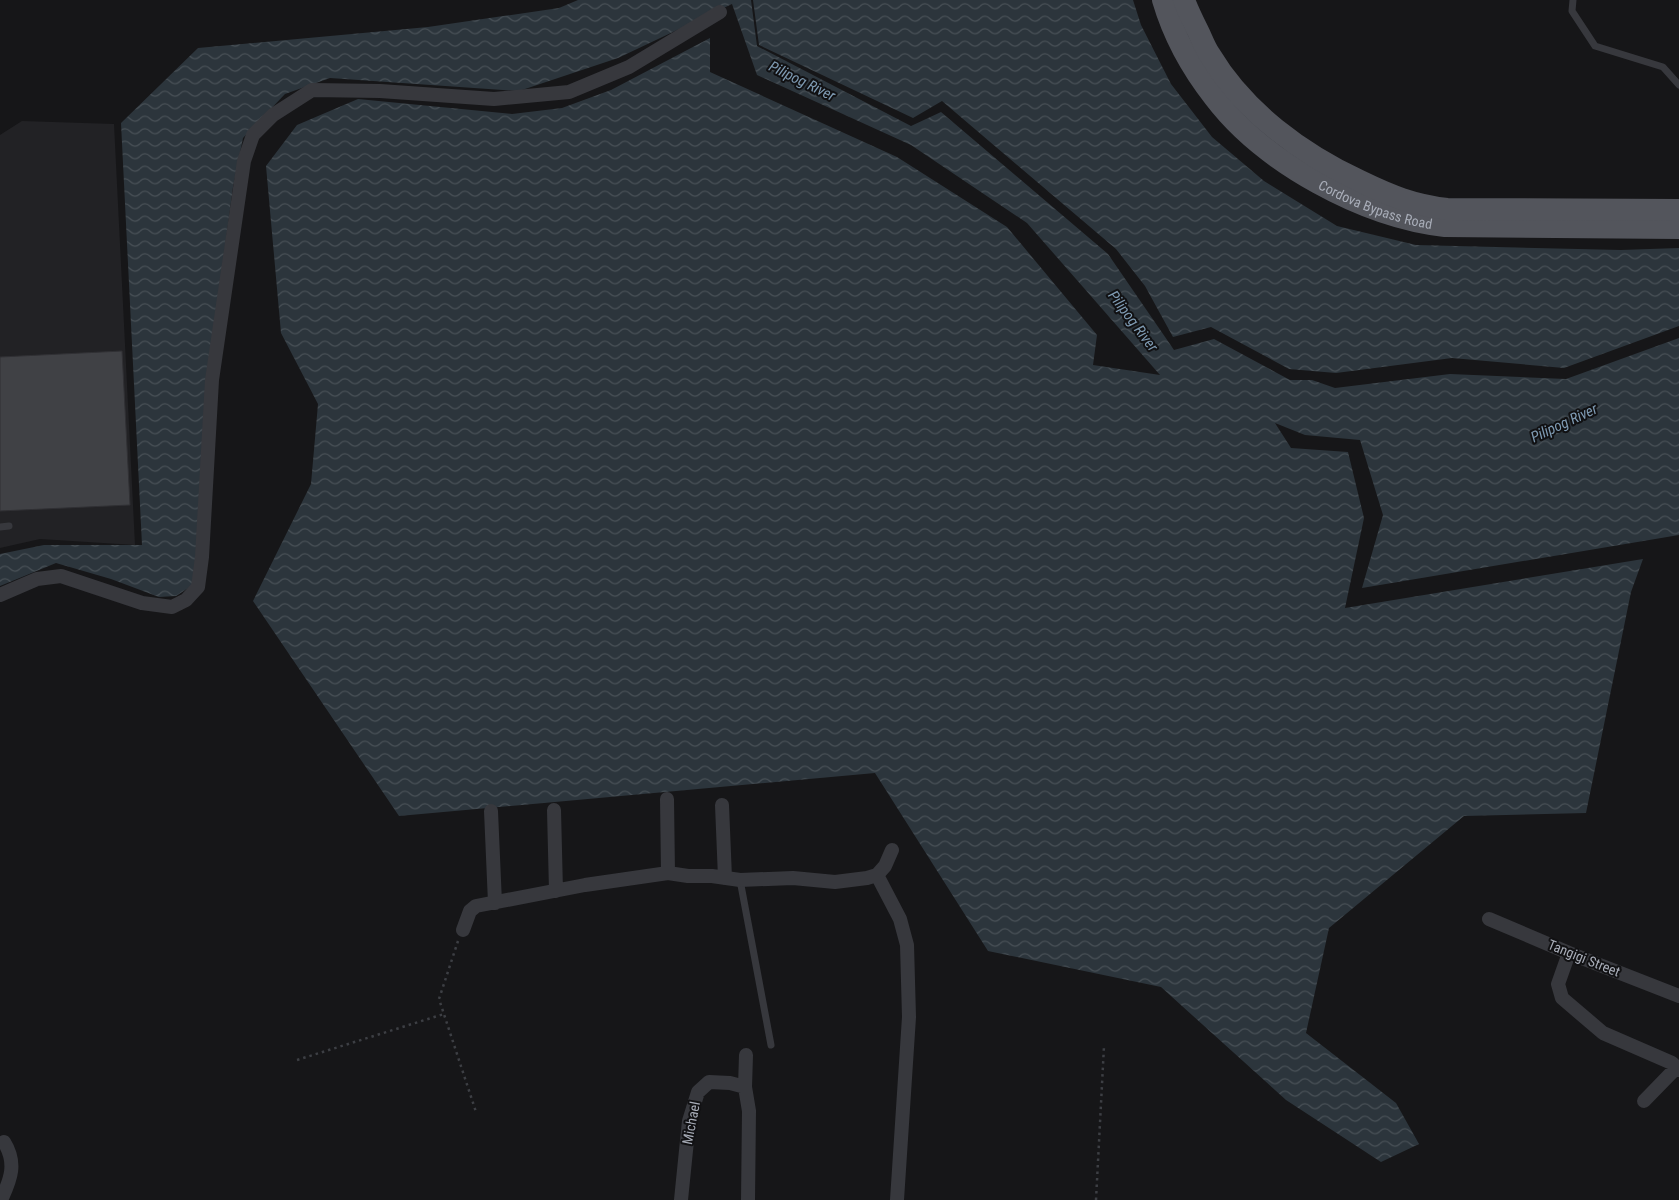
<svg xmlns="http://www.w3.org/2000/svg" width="1679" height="1200" font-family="'Roboto Condensed',sans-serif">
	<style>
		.built { fill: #222225 }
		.water { fill: url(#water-waves) }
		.building { fill: #404145; stroke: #303034 }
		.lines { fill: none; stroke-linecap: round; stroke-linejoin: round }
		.path { stroke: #3d3f44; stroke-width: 2.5; stroke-dasharray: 2.5 4; stroke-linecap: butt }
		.service { stroke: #37383d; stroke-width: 7 }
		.minor { stroke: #37383d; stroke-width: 14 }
		.primary { stroke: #53555c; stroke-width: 22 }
		.labels { text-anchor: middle; stroke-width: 4; stroke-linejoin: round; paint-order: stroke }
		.street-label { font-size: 14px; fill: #a8adb8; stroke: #111113 }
		.water-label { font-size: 15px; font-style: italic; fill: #7f9bb3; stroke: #111113 }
	</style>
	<defs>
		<pattern id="water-waves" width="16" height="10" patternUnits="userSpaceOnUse" patternTransform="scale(1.25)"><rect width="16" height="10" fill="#2c353c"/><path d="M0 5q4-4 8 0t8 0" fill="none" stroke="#485056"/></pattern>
	</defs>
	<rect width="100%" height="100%" fill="#161618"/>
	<!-- built -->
	<path class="built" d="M22,121L114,124L135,545L40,539L0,548V135Z"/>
	<!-- water -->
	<path class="water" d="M578,0H751L757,46L911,126L941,112L1108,254L1174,350L1214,339L1290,380H1312L1335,388L1450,374L1566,379L1679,338V535L1362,588L1383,515L1360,440L1305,435L1275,423L1291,448L1348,452L1364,518L1345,608L1643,559L1631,592L1586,813L1464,816L1329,928L1306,1033L1396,1103L1419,1144L1381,1162L1286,1100L1161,987L988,951L875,773L399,816L253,601L311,484L318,404L281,333L266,166L297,125L358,99L512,114L562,108L611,90L710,38V72L897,157L1007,227L1097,335L1093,365L1160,375L1027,223L911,145L757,75L732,4L618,58L519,91L330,78L285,94L243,138L233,187L211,352L201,560L193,585L176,596L159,597L111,579L56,563L0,586V554L44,545H142L121,123L198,48L428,27L559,8Z
		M753,0H1133L1141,25L1171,84L1212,137L1264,181L1337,226L1416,245L1621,250L1679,248V326L1564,368L1452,358L1336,373L1289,369L1211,327L1173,337L1145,286L1116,249L942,101L913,118L759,45Z"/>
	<!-- building -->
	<path class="building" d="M122,351L130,505L0,511V357Z"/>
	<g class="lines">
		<!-- path -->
		<path class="path" d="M458,941L439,999L476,1112
			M297,1060L444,1014
			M1096,1200L1104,1046"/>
		<!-- service -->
		<path class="service" d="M1573,0L1572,11L1595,46L1663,67L1679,85
			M0,527L9,526
			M740,880L771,1045"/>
		<!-- minor -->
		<path class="minor" d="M0,595L37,579L61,576L142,603L172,607L186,600L198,587L202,557L212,380L244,161L253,135L273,115L312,90L380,91L494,99L569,92L629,67L720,12
			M667,799L668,873
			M722,805L725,878
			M554,810L556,891
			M491,811L495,903
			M877,875L900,919L907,945L909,1017L897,1200
			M1489,919L1569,953L1679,996
			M463,930L470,911L476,906L585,885L668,873L688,876H712L740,880L793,878L835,882L867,878L877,875L885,866L892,850
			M1569,953L1558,984L1562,998L1603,1033L1672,1063L1679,1070
			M745,1087L746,1055
			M1644,1101L1676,1068
			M1,1200C11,1179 17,1163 4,1142
			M681,1200L689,1121L698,1092L709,1082L730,1083L745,1087L749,1111L748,1200"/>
		<!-- primary -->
		<g class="primary">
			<path id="s1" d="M1163,0C1173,34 1192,69 1214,97C1264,163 1364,217 1445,226L1679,228"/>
			<path d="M1184,0C1188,11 1193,21 1198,31C1202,39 1205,48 1210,55C1244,112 1302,154 1360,181C1391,196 1413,205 1447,209L1679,210"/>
		</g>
	</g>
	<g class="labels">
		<!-- street labels -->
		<g class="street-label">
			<text dy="5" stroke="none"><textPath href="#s1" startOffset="308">Cordova Bypass Road</textPath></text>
			<text transform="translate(1584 958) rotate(22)" y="5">Tangigi Street</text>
			<text transform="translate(691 1123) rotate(-79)" y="5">Michael</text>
		</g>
		<!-- water labels -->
		<g class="water-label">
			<text transform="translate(802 81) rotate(26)" y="5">Pilipog River</text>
			<text transform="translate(1133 321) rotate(53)" y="5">Pilipog River</text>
			<text transform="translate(1564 423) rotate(-25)" y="5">Pilipog River</text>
		</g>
	</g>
</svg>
